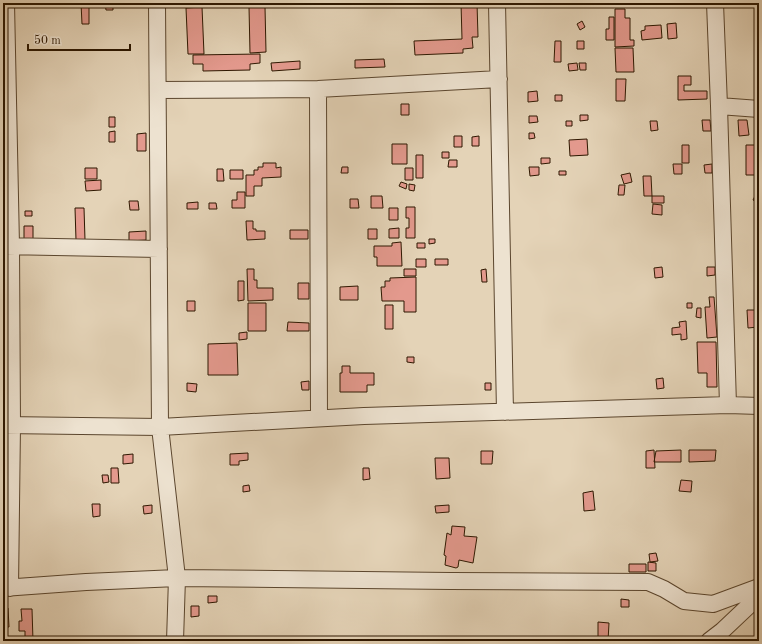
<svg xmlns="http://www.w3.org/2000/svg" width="762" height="644" font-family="'Old Standard TT',serif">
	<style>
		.building { fill: #e3998d; stroke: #2d1700 }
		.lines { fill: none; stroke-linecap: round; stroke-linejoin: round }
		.street-casing { stroke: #5b462e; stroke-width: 18 }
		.street { stroke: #ede2d0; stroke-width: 16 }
	</style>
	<rect width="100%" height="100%" fill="#e4d3b7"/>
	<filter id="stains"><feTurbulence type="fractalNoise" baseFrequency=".005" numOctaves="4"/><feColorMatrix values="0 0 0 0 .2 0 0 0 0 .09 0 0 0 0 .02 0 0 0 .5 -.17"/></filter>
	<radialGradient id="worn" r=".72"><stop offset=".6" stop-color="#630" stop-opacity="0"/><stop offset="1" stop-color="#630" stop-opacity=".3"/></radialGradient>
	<!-- building -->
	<path class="building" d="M81,3H89V24H82Z
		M105,3H113V10H106Z
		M461,3H477L478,37H472L473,48L463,49V53L415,55L414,41L462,39Z
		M202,7L204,54H188L186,8Z
		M249,7H265L266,52L250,53Z
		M615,9H625V18H630V40H634V46L615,47Z
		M609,17H614V40H606V29H609Z
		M582,21L585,27L580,30L577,24Z
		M676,23L677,38L668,39L667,24Z
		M661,25L662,38L642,40L641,31L645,30V26Z
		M555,41H561V62H554Z
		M577,41H584V49H577Z
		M615,48H633L634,72H616Z
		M260,54V63L250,64V70L203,71V64H193V55Z
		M384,59L385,67L355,68V60Z
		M300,61V69L272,71L271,63Z
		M577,63L578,70L569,71L568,64Z
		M579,63H586V70H580Z
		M678,76H691V85H684V91H707V99L678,100Z
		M616,79H626L625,101H616Z
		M537,91L538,101L528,102V92Z
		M555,95H562V101H555Z
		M401,104H409V115H401Z
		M580,115H588V120L580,121Z
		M529,116H537L538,122L529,123Z
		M109,117H115V127H109Z
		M702,120H710L711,131H703Z
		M738,120H747L749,135L739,136Z
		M566,121H572V126H566Z
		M650,121H657L658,130L651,131Z
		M115,131V142H109V132Z
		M146,133V151H137V134Z
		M529,133H534L535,138L529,139Z
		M454,136H462V147H454Z
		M479,136V146H472V137Z
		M587,139L588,155L570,156L569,140Z
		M392,144H407V164H392Z
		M682,145H689V163H682Z
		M746,145H759V175H746Z
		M442,152H449V158H442Z
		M416,155H423V178H416Z
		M541,158H550V163L541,164Z
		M449,160H457V167H448Z
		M263,163H276V168L281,167V177L262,178V186H254V196H246V175H254V170H258V167H263Z
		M673,164H682V174H674Z
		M712,164V173H705L704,165Z
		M342,167H348V173H341Z
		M529,167H539V175L530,176Z
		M85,168H97V179H85Z
		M405,168H413V180H405Z
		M217,169H223L224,181H217Z
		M230,170H243V179H230Z
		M559,171H566V175H559Z
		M630,173L632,182L624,184L621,175Z
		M643,176H651L652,196H644Z
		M101,180V190L86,191L85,181Z
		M401,182L407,184L406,189L399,186Z
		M409,184L415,185L414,191L409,190Z
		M619,185H625L624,195H618Z
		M237,192H245V208H232V200H237Z
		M756,194L759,195V203L753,200Z
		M371,196H382L383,208H371Z
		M652,196H664V203H652Z
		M350,199H358L359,208H350Z
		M129,201H138L139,210H130Z
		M198,202V209H187V203Z
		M209,203H216L217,209H209Z
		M653,204L662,205V215L652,214Z
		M406,207H415V238H406V228H409V218H406Z
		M75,208H84L85,240H76Z
		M389,208H398V220H389Z
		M25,211H32V216H25Z
		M246,221H253V229H256V231H265V239L247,240Z
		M24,226H33V240H24Z
		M399,228V238H389V229Z
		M368,229H377V239H368Z
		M290,230H308V239H290Z
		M146,231V240L129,241V232Z
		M429,239H435V243L429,244Z
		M401,242L402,266H377V257H374V246H392V243Z
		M417,243H425V248H417Z
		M416,259H426V267H416Z
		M435,259H448V265H435Z
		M662,267L663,277L655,278L654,268Z
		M707,267H715V275L707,276Z
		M247,269H254V280H257V288H273V300L248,301Z
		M404,269H416V276H404Z
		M486,269L487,282H482L481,270Z
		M416,277V312H404V301H382L381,287H385V281H390V278Z
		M238,281H244V300L238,301Z
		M298,283H309V299H298Z
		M358,286V300H340V287Z
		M709,297H714L717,337L707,338L705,307H710Z
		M187,301H195V311H187Z
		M248,303H266V331H248Z
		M687,303H692V308H687Z
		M385,305H393V329H385Z
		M697,308H701V318L696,317Z
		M747,310H757L758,327L748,328Z
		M686,321L687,339L681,340V334L672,335V328L680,327L679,322Z
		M288,322L309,323V331H287Z
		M247,332V339L239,340V333Z
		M697,342H716L717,387H707V373H698Z
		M237,343L238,375H208V344Z
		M407,357H414V363L407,362Z
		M342,366H350V373H374V385H367V392H340V373H342Z
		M663,378L664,388L657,389L656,379Z
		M309,381V390H302L301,382Z
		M187,383L197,384L196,392L187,391Z
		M485,383H491V390H485Z
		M654,450L655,468H646V451Z
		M681,450V462H654L656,451Z
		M689,450H716L715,461L689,462Z
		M481,451H493L492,464H481Z
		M248,453V460L239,461V465H230V454Z
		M133,454V463L123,464V455Z
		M435,458H449L450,478L436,479Z
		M111,468H118L119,483H111Z
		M363,468H369L370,479L363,480Z
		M102,475H108L109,482L103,483Z
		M681,480L692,481L691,492L679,491Z
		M249,485L250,491L243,492V486Z
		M593,491L595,510L584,511L583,493Z
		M92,504H100V516L93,517Z
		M152,505V513L144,514L143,506Z
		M449,505V512L436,513L435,506Z
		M452,526L465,527L464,536L477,537L473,563L459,560L458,567L456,568L445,565L446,556L444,555L447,533L451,535Z
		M656,553L658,561L650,562L649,554Z
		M648,562L656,563V571H648Z
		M629,564H646V572H629Z
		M208,596H217V602L208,603Z
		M621,599L629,600V607H621Z
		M191,606H199V616L191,617Z
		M3,608H8L9,627H3Z
		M21,609H32L33,641H25V631H19V621H22Z
		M598,622L609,623L608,641H598Z
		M618,638H628V641H619Z"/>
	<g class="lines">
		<!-- street casing -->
		<g class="street-casing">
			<path id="street" d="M6,3L11,246L12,425L10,588
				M157,3L160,427L177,578L175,641
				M497,3L505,412
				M715,3L719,106L728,405
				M318,89L319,418
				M158,90L318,89L499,79
				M719,106L759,109
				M3,246L159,249
				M3,425L160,427L364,416L728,405L759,406
				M3,588L86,582L177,578L450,581L648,582L664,589L684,601L713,604L759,587
				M709,641L722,631L759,596"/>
		</g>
		<!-- street -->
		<use href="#street" class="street"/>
	</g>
	<!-- margin -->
	<rect width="762" height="644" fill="none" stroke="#e4d3b7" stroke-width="16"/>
	<rect x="4" y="4" width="754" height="636" fill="none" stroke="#2d1700" stroke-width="2"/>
	<rect x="8" y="8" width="746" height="628" fill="none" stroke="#2d1700"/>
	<!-- scale -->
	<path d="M28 44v6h102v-6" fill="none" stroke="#2d1700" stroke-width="2"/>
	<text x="34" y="44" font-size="12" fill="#2d1700" stroke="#ede2d0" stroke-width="3" paint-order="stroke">50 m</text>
	<rect width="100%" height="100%" filter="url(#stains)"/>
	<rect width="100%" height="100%" fill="url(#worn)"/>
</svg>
